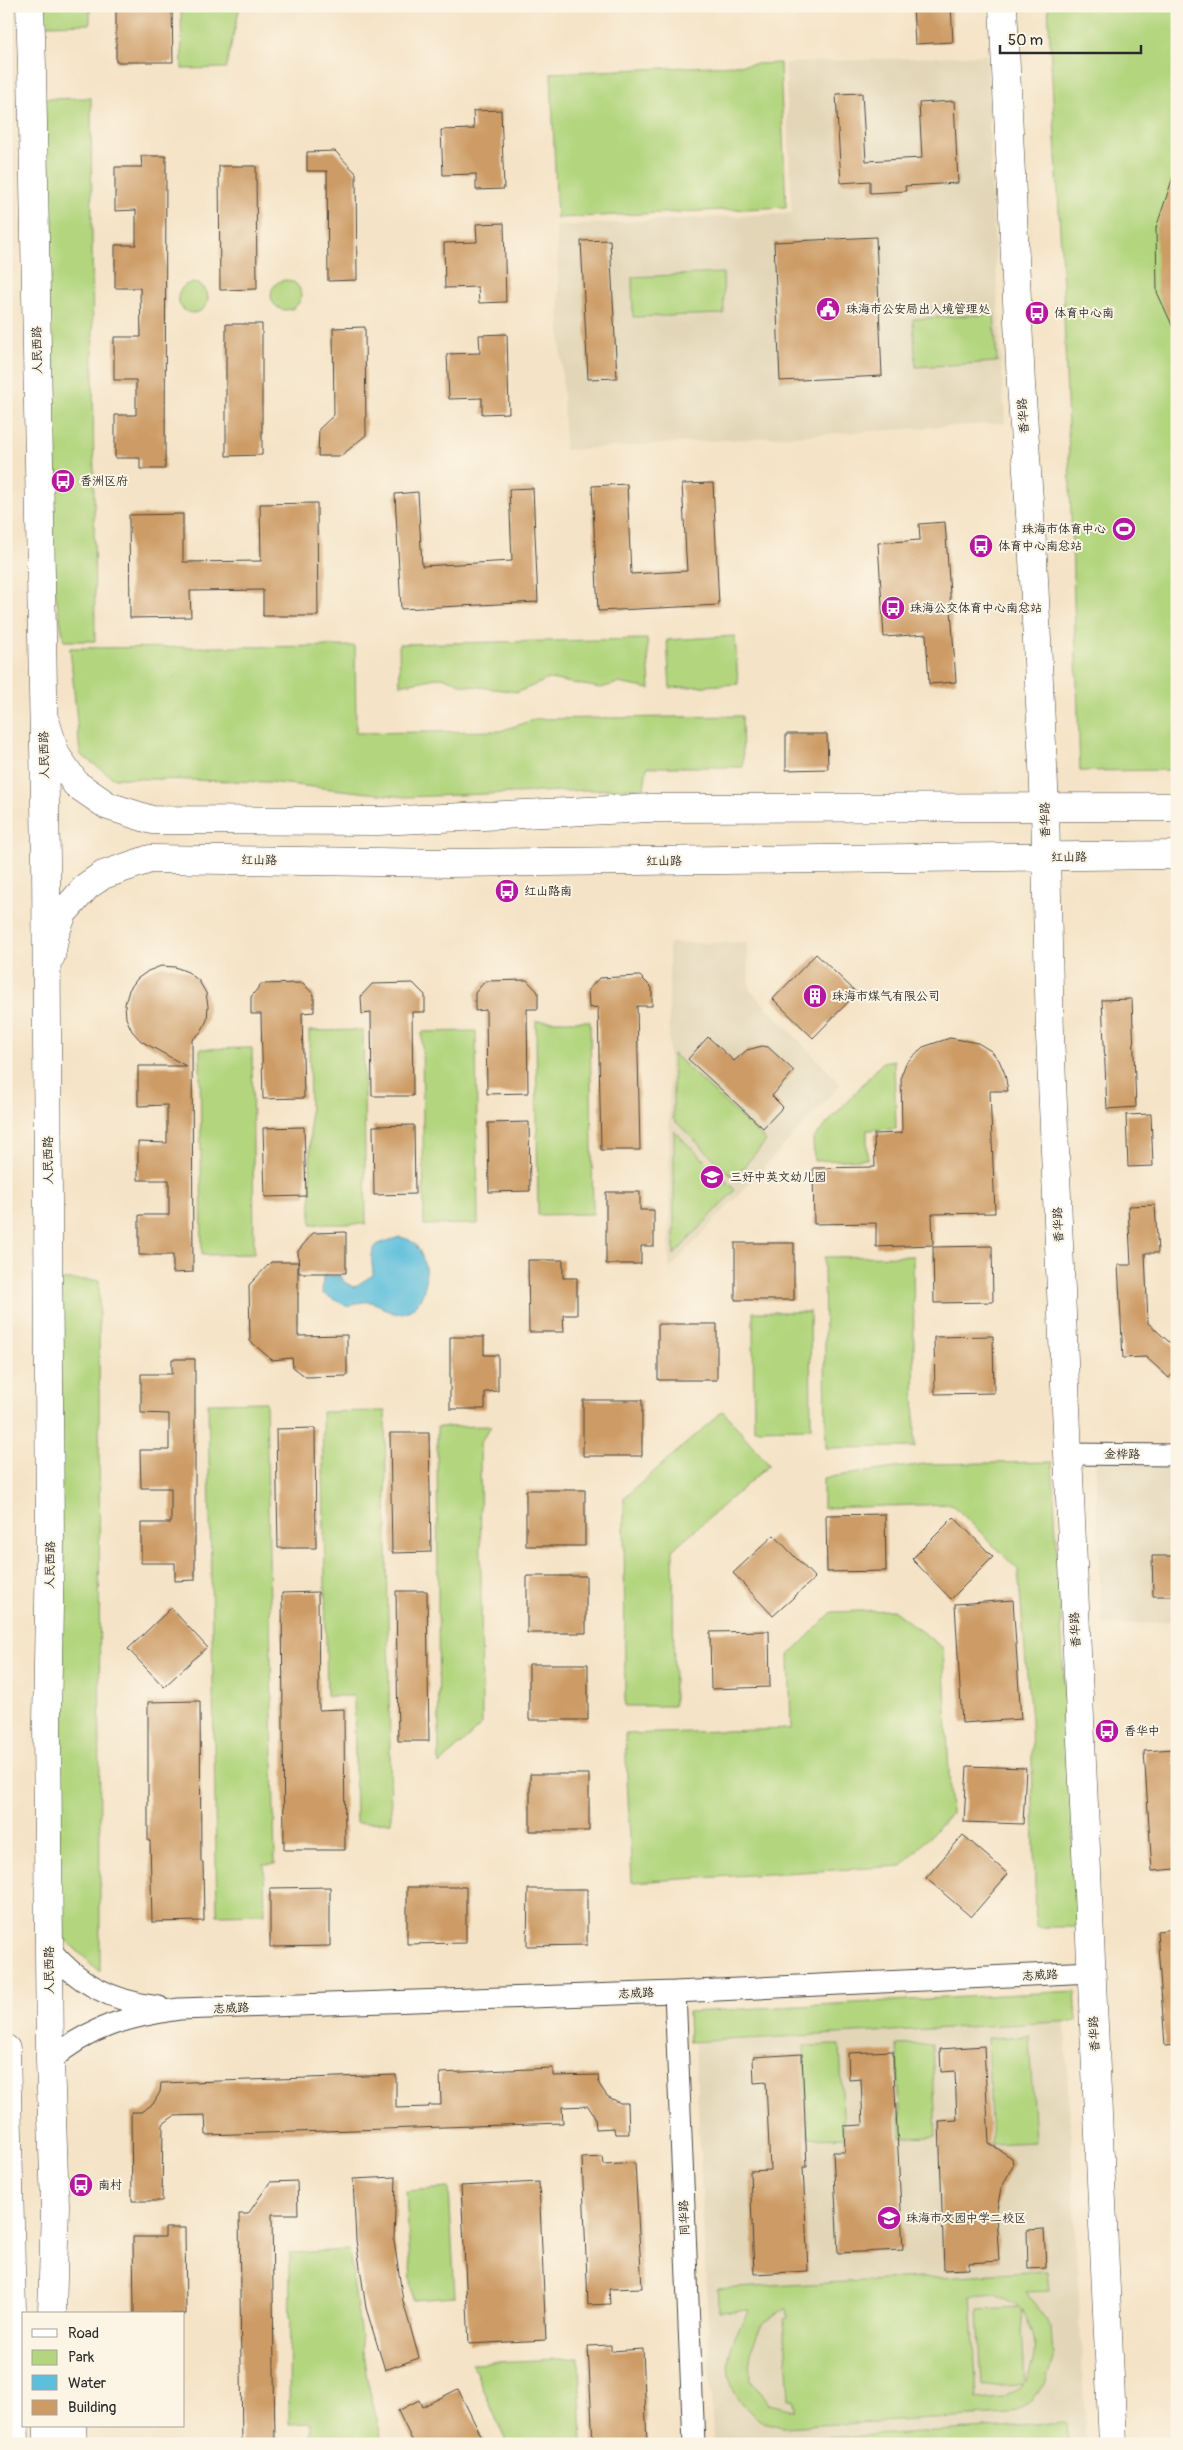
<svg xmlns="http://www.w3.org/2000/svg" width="1183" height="2450" font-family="Pangolin,'LXGW WenKai TC',sans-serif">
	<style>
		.built { fill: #e2d6b7 }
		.green { fill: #b2d57e; stroke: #6e8054; fill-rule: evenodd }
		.water { fill: #5ebfdc; stroke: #447584 }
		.building { fill: #cd9c66 }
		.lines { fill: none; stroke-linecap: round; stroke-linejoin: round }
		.street-casing { stroke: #494742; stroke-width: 23 }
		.secondary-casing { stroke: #494742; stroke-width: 29 }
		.primary-casing { stroke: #494742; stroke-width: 29 }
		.street { stroke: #fff; stroke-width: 21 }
		.secondary { stroke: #fff; stroke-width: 28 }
		.primary { stroke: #fff; stroke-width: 28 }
		.labels { text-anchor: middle; stroke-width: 4; stroke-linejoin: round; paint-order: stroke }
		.poi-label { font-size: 12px; fill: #2b2b2b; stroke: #fcf5e5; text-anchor: start }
		.street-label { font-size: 12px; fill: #2b2b2b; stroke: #fcf5e5 }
	</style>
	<rect width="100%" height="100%" fill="#fcf5e5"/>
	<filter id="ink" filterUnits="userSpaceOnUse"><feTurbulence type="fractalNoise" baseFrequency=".02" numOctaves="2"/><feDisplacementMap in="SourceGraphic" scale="10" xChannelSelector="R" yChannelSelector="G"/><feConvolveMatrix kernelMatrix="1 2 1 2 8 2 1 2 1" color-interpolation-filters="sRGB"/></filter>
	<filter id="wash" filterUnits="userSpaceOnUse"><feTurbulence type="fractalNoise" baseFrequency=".0096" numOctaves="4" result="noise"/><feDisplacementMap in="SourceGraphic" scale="20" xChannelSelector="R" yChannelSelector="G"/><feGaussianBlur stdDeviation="1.12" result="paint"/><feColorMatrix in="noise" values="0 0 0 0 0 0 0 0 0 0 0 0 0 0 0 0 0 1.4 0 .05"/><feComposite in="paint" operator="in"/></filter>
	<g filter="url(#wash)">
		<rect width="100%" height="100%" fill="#f4e3c6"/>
		<!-- built -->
		<path class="built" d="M987,55L992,202L1005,423L565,450L556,226L792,213L785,63Z
			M747,942L750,990L841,1084L669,1270V943Z
			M1095,1461L1177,1462V1621L1102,1626Z
			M1064,2003L1086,2444H713L694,2021Z"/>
		<!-- green -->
		<path class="green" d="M42,6H90V24L42,25Z
			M181,6H240L226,68L182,69Z
			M1048,6H1177V770L1080,771L1063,287Z
			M780,63L786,207L557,218L551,73Z
			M91,98L95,641H64L43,521V99Z
			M723,273L724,314L633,317L632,277Z
			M271 295a15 15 0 1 1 30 0a15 15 0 1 1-30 0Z
			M178 298a15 15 0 1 1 30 0a15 15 0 1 1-30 0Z
			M994,314L997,362L916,367L913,319Z
			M735,636L738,684L670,688L667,640Z
			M647,639L650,689L618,683L601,688L549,679L518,692L463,685L442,677L400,685L399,644Z
			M355,646L356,733L500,731L536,719L742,716L743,767H647L644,788L405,797L269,782L113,778L80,754L70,648Z
			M536,1021H590L593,1214L538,1215Z
			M363,1030L366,1224H311L309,1031Z
			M476,1031L478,1224L424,1225L422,1032Z
			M252,1048L254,1254L202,1255L200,1049Z
			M673,1054L766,1141L734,1178L673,1119Z
			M894,1060L896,1129L867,1130V1159L814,1161L813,1139L883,1062Z
			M674,1131L735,1190L674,1255Z
			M913,1256L915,1447L826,1448L824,1257Z
			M54,1280H99L100,1972L59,1934Z
			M753,1312H810L811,1428L754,1429Z
			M266,1402L275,1864H264L265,1914L217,1915L208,1403Z
			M385,1411L391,1822L356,1823L354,1696H327L322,1412Z
			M723,1411L769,1465L673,1549L674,1706H625L624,1498Z
			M491,1426L480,1443L482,1724L439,1765L437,1427Z
			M1052,1462L1078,1927H1036L1031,1720L1018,1570L952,1504L823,1508V1478L925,1464Z
			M893,1610L943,1648L951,1814L902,1866L632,1882L625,1734L791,1729L789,1655L832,1612Z
			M1075,1991L1077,2021L689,2042L688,2012Z
			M1029,2036L1035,2142L992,2144L987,2038Z
			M932,2044L936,2136L901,2137L897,2045Z
			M840,2045L844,2137L808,2138L804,2046Z
			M449,2188L455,2297L412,2300L406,2191Z
			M349,2250L367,2380L383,2444H310L311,2423L289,2424L290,2253Z
			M1048,2271L1050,2291L1026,2292L1051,2327L1053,2359L1045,2384L1031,2403L1009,2415L782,2427C775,2425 767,2423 760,2420C753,2416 746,2408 741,2401C717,2370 731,2340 750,2310L719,2312L717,2289ZM996,2294L1020,2308L978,2310L982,2386L1023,2384L1005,2398L977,2400L971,2296ZM787,2307L788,2318L784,2319L789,2399H794V2410L769,2404L751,2381L750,2352L762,2324ZM1021,2309C1039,2336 1038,2354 1025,2383Z
			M579,2358L582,2444H507L472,2363Z
			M1066,2423L1068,2444H729Z"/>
		<!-- water -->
		<path class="water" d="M399,1237C411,1239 416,1243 421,1254C430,1273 427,1308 402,1313C382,1317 380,1291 348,1307L322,1293L323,1276H341L344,1282L354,1287L373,1275C373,1267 368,1248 379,1244C385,1241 392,1240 399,1237Z"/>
		<g id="blocks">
			<!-- building -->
			<path class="building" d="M116,6H172L173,62H116Z
				M913,6H951L953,42L915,44Z
				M862,93L866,161L922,158L919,103L954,101L958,183L905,186L906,191L870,193V181L841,183L836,94Z
				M501,110L504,189L476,190V174L443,175L441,130L474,129L473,111Z
				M335,151L356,173L357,280L328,281L327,171H307V152Z
				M141,156H166L165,469H140V458H115V415H136V380H114V337H141L140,288H115V245H136V210L115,211V167H142Z
				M219,166H256L257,289L220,290Z
				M1174,174H1177V336L1157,292L1156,228Z
				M504,223L506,302L479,303L478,287L445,288L444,243L477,242L476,224Z
				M876,237L882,376L780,381L774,242Z
				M610,240L617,378L588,379L581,241Z
				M226,324H262V455L226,456Z
				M365,327L366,435L341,456H318L319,429L334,415L333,328Z
				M507,334L509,413L482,414V398L449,399L447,354L480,353L479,335Z
				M713,483L719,605L598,611L592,486L627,484L631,574L687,571L682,484Z
				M533,488L538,602L401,609L395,494L418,492L422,566L512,561L509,489Z
				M317,503L318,616H263V590L190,591L191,617L130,618L129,515L183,514V562L261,561L260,504Z
				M945,522L956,682L929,684L926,634L884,637L878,543L920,540L919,524Z
				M786,734H827L828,769L786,770Z
				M816,954L857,993L813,1038L773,999Z
				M161,966L175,967L188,972L199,981L206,993L208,1006L207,1020L201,1032L192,1040L193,1272L173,1273V1255H139V1215H169V1180H138V1142L167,1143V1105L138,1106V1066H186L141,1041L132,1031L126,1018L125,1004L129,990L137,979L148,971Z
				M640,976L652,988V1006H637L640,1150H601L598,1007L589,1008L588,990L599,978Z
				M527,980L538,992V1009H527L528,1093L487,1094L486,1010L475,1011V993L485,981Z
				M303,983L314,995V1012L302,1013L304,1098L263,1099L261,1014H251V997L261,984Z
				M413,983L425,995V1012H412L413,1096H372L371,1013L362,1014L361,996L372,984Z
				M1132,999L1136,1107L1107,1109L1102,1000Z
				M708,1037L734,1061L747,1050L762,1046L768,1047L794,1071L772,1096L783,1107L763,1128L688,1059Z
				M950,1038L978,1043L991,1051L999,1060L1005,1074L1008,1091H990L995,1213L932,1214L933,1245L876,1247V1223L814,1224L813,1168L875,1167L874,1134L902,1133L901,1076L906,1063L923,1047Z
				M1151,1114L1153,1166L1128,1167L1126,1115Z
				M529,1122L530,1191L489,1192L488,1123Z
				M414,1125L415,1194L374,1195L373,1126Z
				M304,1127L306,1196L265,1197L263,1128Z
				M606,1192H640V1210H654V1246H641V1264H606Z
				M1155,1205L1158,1253H1145L1148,1323L1177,1349V1369L1169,1378L1146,1357L1123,1358L1118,1265H1131L1128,1206Z
				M346,1232V1273H299L298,1251L313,1233Z
				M735,1243H794V1300H735Z
				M992,1246L993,1302L934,1303L933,1247Z
				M528,1260H563V1278H577V1315H563L564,1332H529Z
				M271,1262H298V1336L347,1335V1376L306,1377L293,1367L292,1358L272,1360L250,1341L249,1285Z
				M658,1324H717V1380H658Z
				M993,1336L994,1393L935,1394L934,1337Z
				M450,1337H484V1355H498V1391L485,1392V1409H450Z
				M172,1359H195V1580L175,1581V1563H141V1523H171V1488H141L140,1450H169V1414L141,1413V1374H172Z
				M583,1400H642V1456H583Z
				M315,1428L316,1548H278L276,1429Z
				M390,1433H429L431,1552L392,1553Z
				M526,1490H585V1546H526Z
				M885,1514L886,1571L827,1572L826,1515Z
				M954,1517L993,1557L951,1599L912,1559Z
				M774,1535L815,1578L773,1616L733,1573Z
				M1152,1556H1177V1596H1153Z
				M527,1576H586V1633H527Z
				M396,1591H427L429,1741H398Z
				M318,1592L319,1710L344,1709L345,1850H284L282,1593Z
				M1013,1600L1021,1719L962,1723L955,1604Z
				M171,1608L207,1647L164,1687L128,1649Z
				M769,1631L770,1687L711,1689L710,1632Z
				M529,1664H588V1720H529Z
				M200,1701L201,1862H203L204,1921L152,1922L150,1841H148V1702Z
				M1173,1749L1174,1765H1177V1869L1152,1871L1144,1751Z
				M967,1766L1026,1768L1023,1824L964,1822Z
				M530,1774H589V1831H530Z
				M963,1835L1008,1874L971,1917L926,1878Z
				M330,1887V1946L270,1947V1888Z
				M407,1887H466V1943L407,1944Z
				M528,1889H587V1945L527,1946Z
				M1177,1929V2045L1165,2046L1157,1931Z
				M984,2046L989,2143L1012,2158L1013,2165L1001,2189L996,2214L999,2261L969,2263V2269L944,2270L939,2121L957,2120L955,2071L941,2072L940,2049Z
				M893,2051L903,2250L838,2253L833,2152H845L844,2126L863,2125L861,2079L849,2080L848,2053Z
				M802,2054L807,2167H803L808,2271L754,2274L750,2171L770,2170L766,2082L754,2083L753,2057Z
				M553,2068V2076L598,2075L599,2084L607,2096L620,2103H628L629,2134H615L614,2128L596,2129L595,2117L588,2106L562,2107L563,2123L206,2135L205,2115L174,2116L163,2124L162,2201H132L131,2112H141L153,2104L160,2092L161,2083L396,2075V2108L429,2107V2105H441L440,2073Z
				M603,2157L604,2165L635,2163L642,2288L609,2289L610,2304L588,2305L582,2158Z
				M396,2177L394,2240L403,2301L419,2358L385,2370L366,2308L356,2240L353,2179Z
				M297,2181L298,2214H272L275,2444L242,2443L239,2214H248L270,2182Z
				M539,2182L546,2340L469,2344L461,2186Z
				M165,2228H185L186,2314H134L133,2237H165Z
				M1044,2229L1046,2268L1028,2269L1027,2230Z
				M611,2345V2351L643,2349L647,2444H593L588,2346Z
				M458,2389L485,2444H414L398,2411L419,2400L422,2407Z"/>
		</g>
	</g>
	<g filter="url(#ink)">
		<use href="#blocks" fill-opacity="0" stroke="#494742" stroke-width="1"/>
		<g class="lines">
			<!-- street casing -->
			<g class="street-casing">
				<path id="street" d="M1068,1454L1177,1455
					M49,1948C77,1984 115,2002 159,2007
					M675,1992L694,2444
					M50,2061C87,2027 131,2016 179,2009L675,1992L1091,1972"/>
			</g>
			<!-- secondary casing -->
			<g class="secondary-casing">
				<path id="secondary" d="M1003,6L1021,384L1033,558L1045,807L1050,1035L1068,1454L1113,2444
					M46,723L56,755L76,784L108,806L152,820L378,821L651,808L1177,807
					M51,956L55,934L63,913L87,886L103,875L150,859L449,863L1177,855"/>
			</g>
			<!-- primary casing -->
			<g class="primary-casing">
				<path id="primary" d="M30,6L32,67L46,859L50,1545L47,1723L50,2061L55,2205L52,2314
					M6,2049L15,2444
					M72,2426L73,2444
					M48,2444V2426"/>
			</g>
			<!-- street -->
			<use href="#street" class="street"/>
			<!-- secondary -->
			<use href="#secondary" class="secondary"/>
			<!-- primary -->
			<use href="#primary" class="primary"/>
		</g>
	</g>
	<!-- icons -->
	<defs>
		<g id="civic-disc" transform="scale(1.25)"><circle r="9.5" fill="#b5179e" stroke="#fcf5e5"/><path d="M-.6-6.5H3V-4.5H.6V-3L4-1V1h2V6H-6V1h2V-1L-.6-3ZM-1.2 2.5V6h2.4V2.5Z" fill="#fff"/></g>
		<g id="bus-disc" transform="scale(1.25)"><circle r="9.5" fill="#b5179e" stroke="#fcf5e5"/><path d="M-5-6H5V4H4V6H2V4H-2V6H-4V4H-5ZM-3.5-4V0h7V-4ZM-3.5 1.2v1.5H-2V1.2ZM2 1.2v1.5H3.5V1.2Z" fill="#fff"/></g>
		<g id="stadium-disc" transform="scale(1.25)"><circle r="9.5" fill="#b5179e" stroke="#fcf5e5"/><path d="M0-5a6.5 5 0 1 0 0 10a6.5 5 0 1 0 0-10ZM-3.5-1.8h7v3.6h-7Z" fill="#fff"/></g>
		<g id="building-disc" transform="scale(1.25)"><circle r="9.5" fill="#b5179e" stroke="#fcf5e5"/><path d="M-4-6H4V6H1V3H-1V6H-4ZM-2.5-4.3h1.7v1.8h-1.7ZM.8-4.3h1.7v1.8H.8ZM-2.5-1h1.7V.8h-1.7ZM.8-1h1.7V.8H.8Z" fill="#fff"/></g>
		<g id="school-disc" transform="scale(1.25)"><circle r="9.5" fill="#b5179e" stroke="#fcf5e5"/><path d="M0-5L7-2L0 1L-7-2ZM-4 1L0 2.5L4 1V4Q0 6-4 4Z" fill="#fff"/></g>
	</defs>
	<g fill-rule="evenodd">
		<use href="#civic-disc" x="828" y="309"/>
		<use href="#bus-disc" x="1037" y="313"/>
		<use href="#bus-disc" x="63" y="481"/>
		<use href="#stadium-disc" x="1124" y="529"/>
		<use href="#bus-disc" x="981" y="546"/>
		<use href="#bus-disc" x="893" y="608"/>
		<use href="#bus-disc" x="507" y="891"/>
		<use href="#building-disc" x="815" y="996"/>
		<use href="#school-disc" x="712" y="1177"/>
		<use href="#bus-disc" x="1107" y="1731"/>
		<use href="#bus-disc" x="81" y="2185"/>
		<use href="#school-disc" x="889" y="2218"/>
	</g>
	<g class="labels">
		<!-- poi labels -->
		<g class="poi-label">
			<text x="846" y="313">珠海市公安局出入境管理处</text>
			<text x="1054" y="317">体育中心南</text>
			<text x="80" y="485">香洲区府</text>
			<text x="1106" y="533" text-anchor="end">珠海市体育中心</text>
			<text x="998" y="550">体育中心南总站</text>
			<text x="910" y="612">珠海公交体育中心南总站</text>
			<text x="524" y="895">红山路南</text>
			<text x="832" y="1000">珠海市煤气有限公司</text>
			<text x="730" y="1181">三好中英文幼儿园</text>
			<text x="1124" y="1735">香华中</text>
			<text x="98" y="2189">南村</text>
			<text x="906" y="2222">珠海市文园中学二校区</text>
		</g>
		<!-- street labels -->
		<g class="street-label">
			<text transform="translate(37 350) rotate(-91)" y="4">人民西路</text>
			<text transform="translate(1023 416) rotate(-94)" y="4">香华路</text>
			<text transform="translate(44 755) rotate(-91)" y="4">人民西路</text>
			<text transform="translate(1045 820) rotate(-91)" y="4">香华路</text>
			<text transform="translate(1069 857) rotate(-1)" y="4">红山路</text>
			<text transform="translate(259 860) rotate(1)" y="4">红山路</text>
			<text transform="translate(664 861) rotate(-1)" y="4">红山路</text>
			<text transform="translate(48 1160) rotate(-90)" y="4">人民西路</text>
			<text transform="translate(1058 1225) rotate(-92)" y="4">香华路</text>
			<text transform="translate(1122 1454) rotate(1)" y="4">金桦路</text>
			<text transform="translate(50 1565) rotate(-89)" y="4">人民西路</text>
			<text transform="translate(1075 1630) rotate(-93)" y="4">香华路</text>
			<text transform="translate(49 1970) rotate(-90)" y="4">人民西路</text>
			<text transform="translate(1040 1975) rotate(-3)" y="4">志威路</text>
			<text transform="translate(636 1993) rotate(-2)" y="4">志威路</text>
			<text transform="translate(231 2008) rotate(-2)" y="4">志威路</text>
			<text transform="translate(1094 2034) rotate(-93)" y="4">香华路</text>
			<text transform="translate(684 2218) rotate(-92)" y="4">同华路</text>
		</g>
	</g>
	<!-- margin -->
	<rect width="1183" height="2450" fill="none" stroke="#fcf5e5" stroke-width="25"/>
	<!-- legend -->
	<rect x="22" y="2312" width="162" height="115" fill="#fcf5e5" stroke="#a8a49b"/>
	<rect x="32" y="2329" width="25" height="8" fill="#ffffff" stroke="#a8a49b"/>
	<text x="68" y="2338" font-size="15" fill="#2b2b2b">Road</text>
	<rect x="32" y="2350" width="25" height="15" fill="#b2d57e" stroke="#a8a49b"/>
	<text x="68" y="2362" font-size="15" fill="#2b2b2b">Park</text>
	<rect x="32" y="2375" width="25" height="15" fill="#5ebfdc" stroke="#a8a49b"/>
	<text x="68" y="2388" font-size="15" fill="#2b2b2b">Water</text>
	<rect x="32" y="2400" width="25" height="15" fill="#cd9c66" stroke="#a8a49b"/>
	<text x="68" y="2412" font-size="15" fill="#2b2b2b">Building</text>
	<!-- scale -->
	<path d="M1000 45v8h141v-8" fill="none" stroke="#2b2b2b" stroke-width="2.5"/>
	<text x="1008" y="45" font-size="15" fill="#2b2b2b" stroke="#fcf5e5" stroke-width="4" paint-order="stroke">50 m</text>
</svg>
